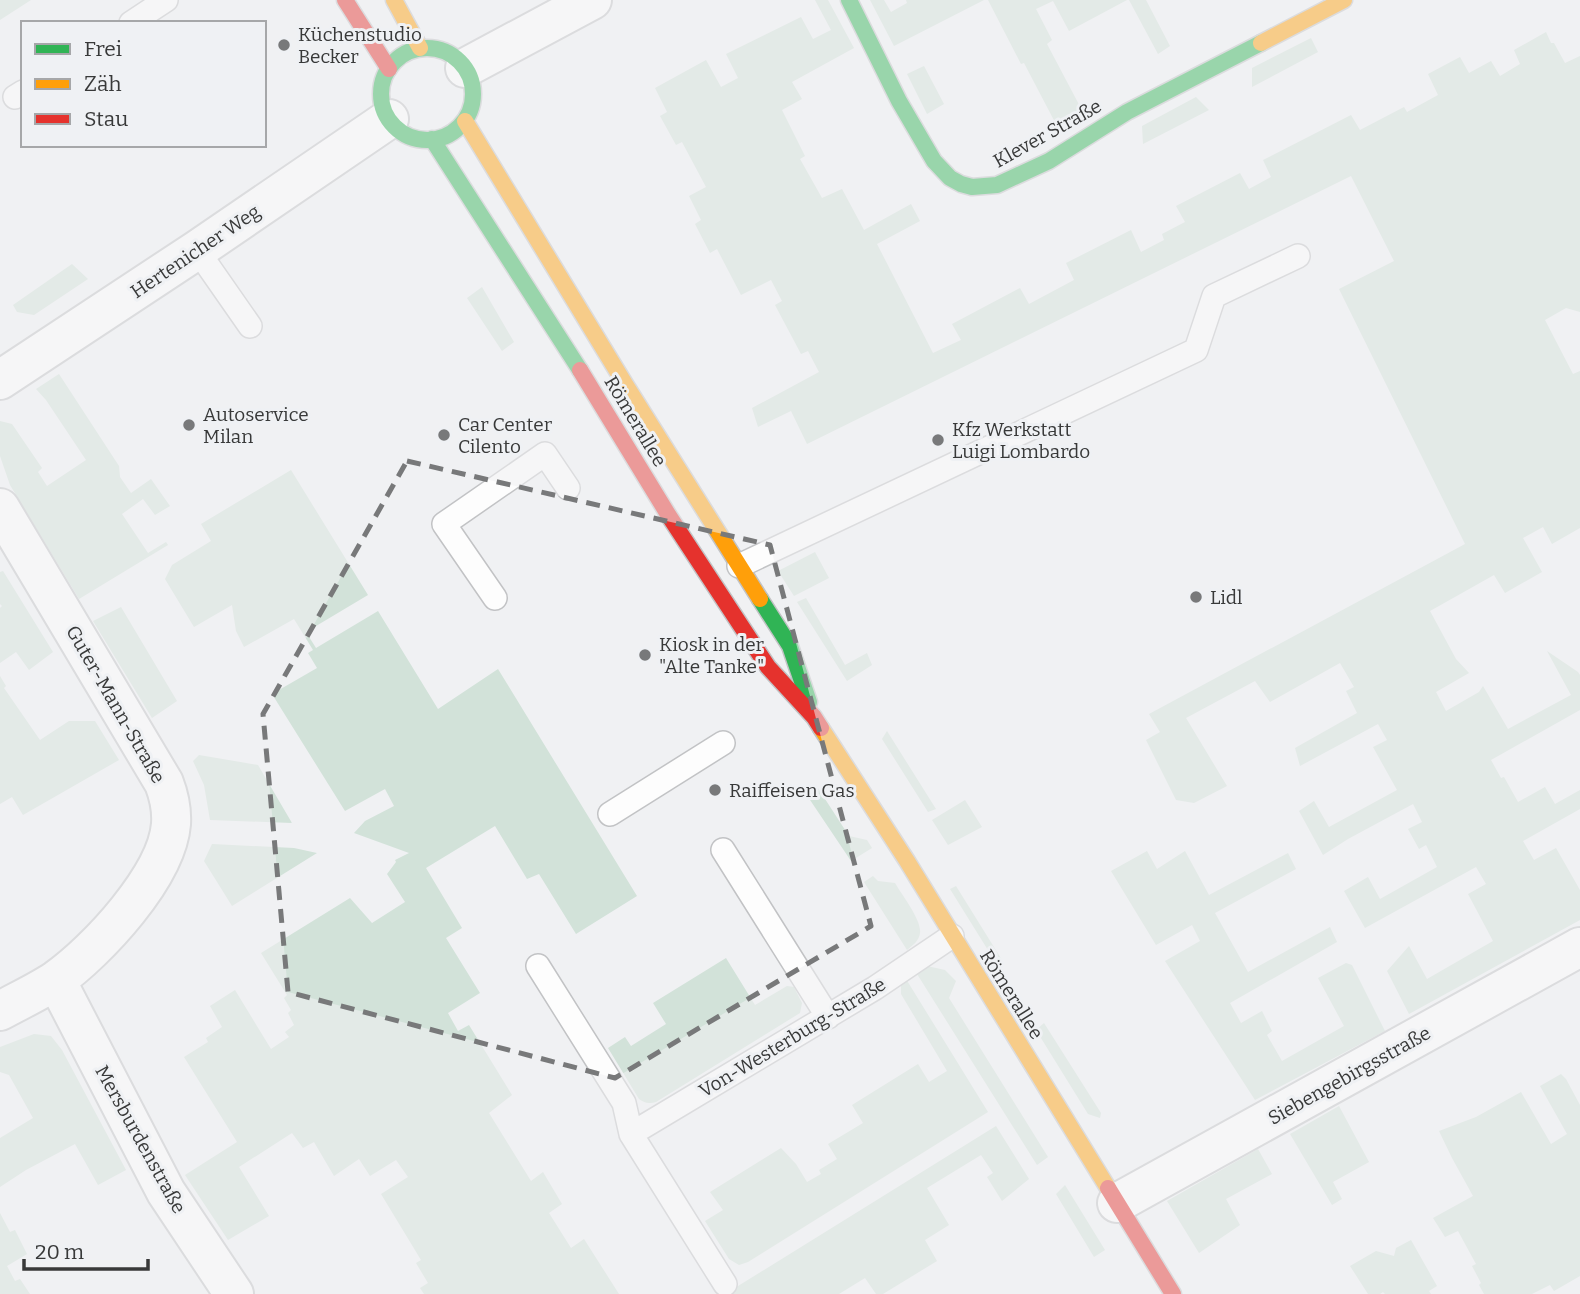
<svg xmlns="http://www.w3.org/2000/svg" width="1580" height="1294" font-family="Bitter,serif">
	<style>
		.green { fill: #d2e2d9 }
		.lines { fill: none; stroke-linecap: round; stroke-linejoin: round }
		.lane-casing { stroke: #c2c3c5; stroke-width: 26 }
		.street-casing { stroke: #c2c3c5; stroke-width: 42 }
		.fast-casing { stroke: #c2c3c5; stroke-width: 19 }
		.slow-casing { stroke: #c2c3c5; stroke-width: 19 }
		.jam-casing { stroke: #c2c3c5; stroke-width: 19 }
		.lane { stroke: #fdfdfd; stroke-width: 23 }
		.street { stroke: #fdfdfd; stroke-width: 38 }
		.fast { stroke: #30b455; stroke-width: 16 }
		.slow { stroke: #ff9f0a; stroke-width: 16 }
		.jam { stroke: #e5322d; stroke-width: 16 }
		.marked { fill: none; stroke: #78797a; stroke-width: 5; stroke-dasharray: 14 9; stroke-linejoin: round }
		.poi-dot { fill: #78797a; stroke: #eff1f4; stroke-width: 2.5 }
		.labels { text-anchor: middle; stroke-width: 6; stroke-linejoin: round; paint-order: stroke }
		.poi-label { font-size: 19px; fill: #383939; stroke: #eff1f4; text-anchor: start }
		.street-label { font-size: 19px; fill: #383939; stroke: #eff1f4 }
	</style>
	<rect width="100%" height="100%" fill="#f0f1f3"/>
	<!-- green -->
	<path class="green" d="M0,0H31L0,20Z
		M815,0H828L854,48L792,82L802,99L782,110L805,156L800,159L822,198L842,189L864,230L911,204L920,221L877,244L933,353L961,340L952,324L1020,288L1029,304L1074,280L1066,263L1131,230L1141,252L1164,240L1162,234L1185,222L1176,206L1240,173L1249,189L1271,177L1263,160L1351,115L1360,130L1404,107L1407,112L1438,95L1428,74L1460,57L1469,73L1491,61L1500,76L1520,64L1514,50L1546,32L1551,43H1554L1565,63L1580,56V312L1566,308L1545,320L1573,374L1580,371V528L1552,544L1543,527L1523,538L1542,572L1505,593L1494,575L1430,611L1456,659L1469,673L1436,692L1446,711L1479,692L1483,686L1508,729L1571,695L1547,651L1578,672L1580,675V710L1491,760L1501,778L1504,777L1518,802L1545,787L1555,804L1580,790V809L1523,841L1534,860L1556,848L1580,890V920L1409,1014L1387,971L1409,946L1427,979L1493,941L1468,894L1486,884L1476,867L1365,928L1344,891L1368,877L1380,899L1437,867L1426,845L1419,849L1408,829L1422,822L1413,804L1348,839L1323,855L1299,811L1314,801L1329,827L1397,790L1373,747L1387,740L1378,724L1300,766L1295,748L1357,713L1346,691L1354,687L1340,663L1270,702L1255,681L1186,718L1227,786L1194,803L1176,800L1146,740L1160,732L1149,714L1465,544L1339,289L1394,261L1351,176L807,444L791,411L758,427L752,408L819,372L808,351L801,354L775,305L782,301L771,280L741,295L717,249L710,253L695,224L701,220L689,196L706,187L682,142L676,145L660,116L667,112L655,88L706,60L721,87L738,78L726,54L801,17L813,39L831,30Z
		M870,0H884L891,12L907,3L906,0H984L894,46Z
		M988,0H1127L1069,31L1053,1L1036,9L1052,40L1047,44L1084,114L1058,128L1024,63L1021,64Z
		M1129,0H1146L1170,46L1158,54Z
		M1311,38L1318,52L1252,87V68Z
		M924,66L944,104L927,114L907,74Z
		M1196,97L1209,110L1143,144L1142,126Z
		M72,264L88,279L34,315L17,312L13,305Z
		M482,287L514,342L502,351L467,298Z
		M59,374L119,466L120,477L131,493L151,479L170,506L155,515L143,499L122,514L148,553L166,542L168,545L79,599L10,485L0,456V421L12,424L42,468L38,472L47,486L86,460L46,400L36,389Z
		M291,470L368,595L306,632L316,648L378,611L438,709L498,669L637,896L576,934L539,874L527,879L495,826L426,868L462,928L446,938L480,993L448,1013L458,1031L469,1025L512,1095L489,1113L531,1181L543,1172L562,1204L549,1213L571,1248L584,1239L619,1294H424L420,1288L428,1283L416,1263L421,1260L381,1194L408,1177L396,1160L370,1176L359,1159L334,1176L314,1142L303,1148L292,1133L239,1167L269,1216L228,1240L185,1175L237,1142L184,1057L208,1042L206,1038L222,1027L210,1006L235,990L271,1049L289,1037L285,1032L294,1025L288,1013L291,1010L284,998L287,995L261,953L350,898L372,923L405,902L387,874L396,862L395,860L409,853L354,833L365,821L394,806L385,789L345,811L272,694L317,668L308,653L313,650L294,619L244,647L236,631L232,605L194,627L165,579L172,565L211,541L201,524Z
		M815,552L829,578L794,596L778,571Z
		M3,571L53,652L29,670L16,652L0,663V608L2,606L0,604V572Z
		M806,598L845,665L867,653L872,665L847,681L797,602Z
		M121,607L177,701L152,718L93,621Z
		M0,676L6,686L4,688L40,740L69,721H95L119,760L23,815L12,797L0,804Z
		M887,731L936,809L928,812L882,739Z
		M199,755L258,765L292,823L210,820L204,785L193,761Z
		M816,785L849,836L867,840L872,848L851,861L804,791Z
		M965,800L982,827L948,845L932,820Z
		M212,844L294,848L317,853L232,906L204,861Z
		M1147,851L1157,869L1185,851L1209,895L1288,853L1296,869L1215,913L1248,972L1330,927L1337,942L1230,1003L1241,1023L1262,1011L1272,1031L1267,1035L1282,1061L1344,1026L1318,978L1346,963L1352,965L1385,1031L1255,1100L1165,961L1200,941L1192,925L1156,945L1111,871Z
		M873,876L878,881L895,883C901,894 922,920 920,933C919,941 913,945 907,950L864,882Z
		M956,886L1002,960L996,963L950,889Z
		M726,958L755,1005L787,986L794,987L802,1003L800,1013L656,1102C648,1104 645,1103 639,1099L608,1048L625,1037L631,1046L666,1024L653,1003Z
		M927,966L945,970L956,981L949,998L1048,1157L1037,1165L917,974Z
		M906,979L988,1112L748,1262L739,1265L729,1259L705,1221L723,1210L710,1192L781,1148L796,1164L807,1182L821,1174L819,1170L837,1159L828,1144L863,1123L852,1105L918,1064L929,1082L947,1071L901,994V984Z
		M1044,1023L1101,1113L1100,1118L1088,1114L1036,1030Z
		M34,1034L51,1036L62,1050L126,1170L98,1185L75,1144L26,1170L0,1187V1138L33,1118L9,1075L0,1072V1047Z
		M1561,1074L1566,1079L1580,1105V1276L1554,1291L1550,1285L1532,1294H1484L1479,1285L1481,1283L1472,1266L1476,1264L1458,1231L1445,1237L1433,1218L1473,1196L1452,1158L1439,1131L1476,1117L1521,1092L1551,1144L1567,1134L1540,1086Z
		M1339,1106L1369,1162L1333,1182L1342,1199L1332,1205L1290,1134Z
		M996,1126L1029,1179L1002,1201L987,1177L993,1173L981,1155L927,1188L949,1225L925,1240L937,1261L883,1294H876L865,1278L839,1294H732L730,1291Z
		M1258,1149L1272,1174L1226,1199L1240,1225L1199,1253L1167,1201Z
		M1065,1185L1105,1250L1094,1257L1056,1194Z
		M0,1213L10,1232L15,1230L27,1254L7,1266L15,1281L20,1279L30,1294H0Z
		M1411,1240L1437,1286L1429,1291L1431,1294H1385L1383,1292L1380,1294H1368L1350,1266L1376,1251L1394,1256L1396,1248Z"/>
	<g class="lines">
		<!-- lane casing -->
		<g class="lane-casing">
			<path id="lane" d="M131,23L166,0
				M15,97L23,92
				M197,250L250,326
				M739,566L1196,350L1214,296L1298,256
				M495,598L444,524L545,454L568,488
				M610,814L723,743
				M723,850L828,1017
				M538,966L624,1103L631,1134L725,1284
				M631,1134L875,988L952,936"/>
		</g>
		<!-- street casing -->
		<g class="street-casing">
			<path id="street" d="M465,68L592,0
				M0,380L197,250L389,119
				M0,508L164,783C169,796 172,809 171,824C167,876 97,951 56,980C38,992 18,1001 0,1011
				M56,980L166,1192L234,1294
				M1117,1203L1580,947"/>
		</g>
		<!-- fast casing -->
		<g class="fast-casing">
			<path id="fast" d="M849,0L899,101L934,161L950,178L961,184L972,187L997,185L1049,161L1127,112L1261,43
				M381 94a46 46 0 1 1 92 0a46 46 0 1 1-92 0Z
				M432,139L580,370
				M760,599L790,646L809,702"/>
		</g>
		<!-- slow casing -->
		<g class="slow-casing">
			<path id="slow" d="M394,0L420,48
				M1261,43L1344,0
				M465,121L625,384L760,599
				M821,728L907,861L1108,1188"/>
		</g>
		<!-- jam casing -->
		<g class="jam-casing">
			<path id="jam" d="M345,0L389,69
				M580,370L669,516L768,667L814,717L821,728
				M1108,1188L1173,1294"/>
		</g>
		<!-- lane -->
		<use href="#lane" class="lane"/>
		<!-- street -->
		<use href="#street" class="street"/>
		<!-- fast -->
		<use href="#fast" class="fast"/>
		<!-- slow -->
		<use href="#slow" class="slow"/>
		<!-- jam -->
		<use href="#jam" class="jam"/>
	</g>
	<!-- marked area -->
	<path d="M0 0H1580V1294H0ZM407,461L770,545L871,926L615,1078L288,992L263,714Z" fill="#f0f1f3" fill-opacity=".55" fill-rule="evenodd"/>
	<path class="marked" d="M407,461L770,545L871,926L615,1078L288,992L263,714Z"/>
	<!-- markers -->
	<g class="poi-dot">
		<circle cx="284" cy="45" r="7"/>
		<circle cx="189" cy="425" r="7"/>
		<circle cx="444" cy="435" r="7"/>
		<circle cx="938" cy="440" r="7"/>
		<circle cx="1196" cy="597" r="7"/>
		<circle cx="645" cy="655" r="7"/>
		<circle cx="715" cy="790" r="7"/>
	</g>
	<g class="labels">
		<!-- poi labels -->
		<g class="poi-label">
			<text x="298" y="41">Küchenstudio<tspan x="298" dy="22">Becker</tspan></text>
			<text x="203" y="421">Autoservice<tspan x="203" dy="22">Milan</tspan></text>
			<text x="458" y="431">Car Center<tspan x="458" dy="22">Cilento</tspan></text>
			<text x="952" y="436">Kfz Werkstatt<tspan x="952" dy="22">Luigi Lombardo</tspan></text>
			<text x="1210" y="604">Lidl</text>
			<text x="659" y="651">Kiosk in der<tspan x="659" dy="22">"Alte Tanke"</tspan></text>
			<text x="729" y="797">Raiffeisen Gas</text>
		</g>
		<!-- street labels -->
		<g class="street-label">
			<text transform="translate(1047 133) rotate(-29)" y="7">Klever Straße</text>
			<text transform="translate(195 251) rotate(-34)" y="7">Hertenicher Weg</text>
			<text transform="translate(636 421) rotate(59)" y="7">Römerallee</text>
			<text transform="translate(116 704) rotate(60)" y="7">Guter-Mann-Straße</text>
			<text transform="translate(1012 994) rotate(58)" y="7">Römerallee</text>
			<text transform="translate(792 1037) rotate(-31)" y="7">Von-Westerburg-Straße</text>
			<text transform="translate(1349 1075) rotate(-29)" y="7">Siebengebirgsstraße</text>
			<text transform="translate(141 1139) rotate(61)" y="7">Mersburdenstraße</text>
		</g>
	</g>
	<!-- legend -->
	<rect x="21" y="21" width="245" height="126" fill="#eff1f4" stroke="#a6a7a9" stroke-width="2"/>
	<rect x="35" y="44" width="35" height="10" fill="#30b455" stroke="#a6a7a9" stroke-width="2"/>
	<text x="84" y="56" font-size="21" fill="#383939">Frei</text>
	<rect x="35" y="79" width="35" height="10" fill="#ff9f0a" stroke="#a6a7a9" stroke-width="2"/>
	<text x="84" y="91" font-size="21" fill="#383939">Zäh</text>
	<rect x="35" y="114" width="35" height="10" fill="#e5322d" stroke="#a6a7a9" stroke-width="2"/>
	<text x="84" y="126" font-size="21" fill="#383939">Stau</text>
	<!-- scale -->
	<path d="M24 1259v10h124v-10" fill="none" stroke="#383939" stroke-width="3.5"/>
	<text x="35" y="1259" font-size="21" fill="#383939" stroke="#eff1f4" stroke-width="5" paint-order="stroke">20 m</text>
</svg>
